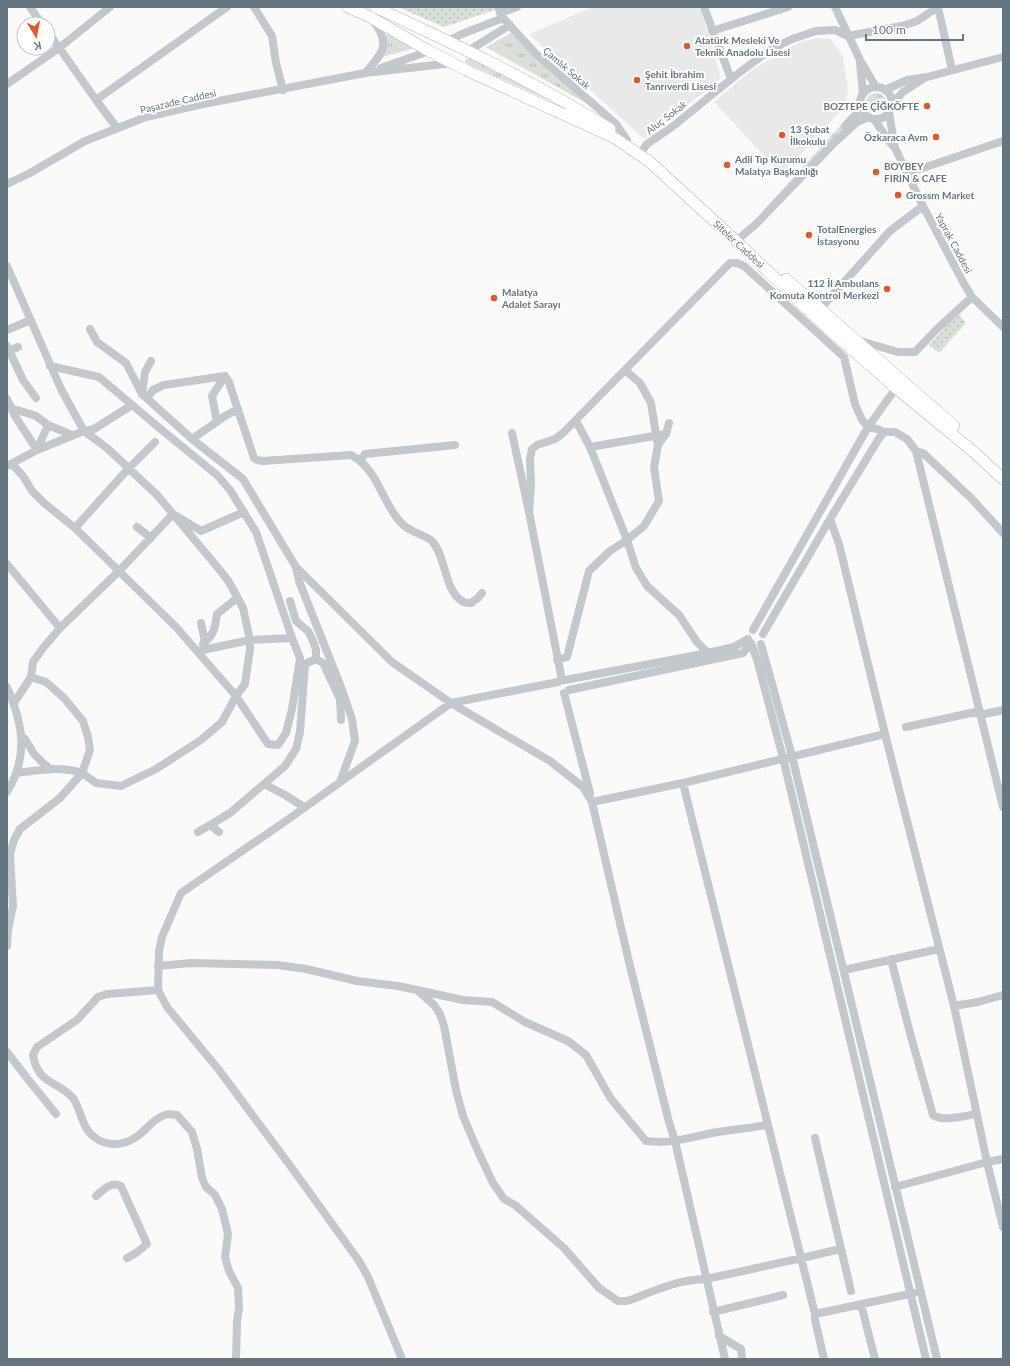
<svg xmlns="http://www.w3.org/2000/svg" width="1010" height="1366" font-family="Lato,sans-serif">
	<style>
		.built { fill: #e8e9e9 }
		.grass { fill: url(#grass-tufts) }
		.park { fill: url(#park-dots) }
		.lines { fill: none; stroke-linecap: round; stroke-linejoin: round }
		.major-casing { stroke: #b5babe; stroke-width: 12 }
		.minor { stroke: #c3c8cc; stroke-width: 8 }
		.major { stroke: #fff; stroke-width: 11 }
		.poi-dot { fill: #e4572e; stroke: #fff; stroke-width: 1.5 }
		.labels { text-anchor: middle; stroke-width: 4; stroke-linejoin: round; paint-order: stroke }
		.poi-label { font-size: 10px; font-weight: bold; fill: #657683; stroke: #fff; text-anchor: start }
		.street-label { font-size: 10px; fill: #657683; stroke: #fff }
	</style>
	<defs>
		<pattern id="grass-tufts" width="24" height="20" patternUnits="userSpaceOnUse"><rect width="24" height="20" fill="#dadfd7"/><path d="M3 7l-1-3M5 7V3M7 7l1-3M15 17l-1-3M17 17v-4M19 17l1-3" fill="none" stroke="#b4b9b4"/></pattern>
		<pattern id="park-dots" width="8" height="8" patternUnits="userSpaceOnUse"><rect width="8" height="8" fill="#dadfd7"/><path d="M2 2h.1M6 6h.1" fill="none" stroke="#b4b9b4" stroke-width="1.8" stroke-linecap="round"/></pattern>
	</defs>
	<rect width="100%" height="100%" fill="#fafaf8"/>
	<!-- built -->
	<path class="built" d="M593,7H700L721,78L703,93L644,139L529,34Z
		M817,38L831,39L843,57L848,89L845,106L782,175L714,102L751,71L786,49L801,42Z"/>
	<!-- grass -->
	<path class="grass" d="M386,31L415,48L382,57L386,44Z
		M511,33L586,103L486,47Z
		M474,57L560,105L466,63L465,61L466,59Z
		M866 103a10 10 0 1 1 20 0a10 10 0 1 1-20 0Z
		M850,115L854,120L763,213L762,212Z"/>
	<!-- park -->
	<path class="park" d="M398,7H493L494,10L444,27Z
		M958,313L966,323L939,353L929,345Z"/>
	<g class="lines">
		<!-- major casing -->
		<g class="major-casing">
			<path id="major" d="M348,7L370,17L429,51L466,70L613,137L650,162L736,241L823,324L896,388L975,453L1003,479
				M375,7C455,44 535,82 610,129
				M786,279L954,426"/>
		</g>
		<!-- minor -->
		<path class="minor" d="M30,7L42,24
			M254,7L272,36L276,63L283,90
			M498,7L503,18L536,54L616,124L627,140
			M704,7L731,79
			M835,7L860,60L876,87
			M938,7L952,70
			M500,13L517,7
			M712,31L788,7
			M48,32L96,100L227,7
			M848,36L902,26L917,21L938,7
			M446,42L462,34L503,18
			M468,51L510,25
			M860,63L863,94
			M381,68L429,51
			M365,73C382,54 392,44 373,21
			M7,84L59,48L110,7
			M860 103a16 16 0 1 1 32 0a16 16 0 1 1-32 0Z
			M885,90L907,80L927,77L1003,57
			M96,100L117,128
			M892,103L903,92L923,79
			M889,113L895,148L923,206L963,282L972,297L1003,327
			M874,119L888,140L895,148
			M845,126L861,109
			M642,151L647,144L672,127L740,72L770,50L792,39L816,31L835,30L848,36
			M908,173L1003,141
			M7,184L30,173L85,141L146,117L203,104L365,73L453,63
			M736,241L756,224L834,143L857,122L869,117
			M7,266L61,389L84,431L107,448L158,496L173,514L201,531L244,512
			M820,309L890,231L923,206
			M90,329L97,342L126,363L142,394L192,439L243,479L296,567L392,662L451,703L550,761L583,787L592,802
			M7,330L31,320
			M857,340L898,352H915L937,329L972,297
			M7,346L23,380L36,398
			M7,352L18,347
			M50,366L99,377L163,431L217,475L230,490L256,532L292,638L250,640L198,651
			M625,370L640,383L651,403L657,441
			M225,376L229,382L235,401L254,458L257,460L263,461L351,455C377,469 380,496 397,518C400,522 406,528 411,530C417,534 427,536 432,541C446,556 444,590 462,601C464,603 468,603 471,603L478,598L482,593
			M896,388L868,427L877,429L884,432H895L907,439L916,451L1003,807
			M142,394L145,372L151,361
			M147,398L153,390L164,385L225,376
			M7,399L15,416L37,450
			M11,408L36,416L48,425L37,450
			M576,421L590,447L666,434
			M217,422L212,396L225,376
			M669,423L666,434L658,445L654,467L659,501L644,526L627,540L636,568L647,586L679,615L697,642L708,653
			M48,425L72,435
			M512,433L529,512L562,680
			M192,439L225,416L238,409
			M916,451L923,453L972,499L1003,533
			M361,460L365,454L455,445
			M12,464L23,476L32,491L44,503L75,528L176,627L236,696L268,744L278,745L286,733L292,709L300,658L292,638
			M7,466L37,450L84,431L94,429L132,405
			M529,512L531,485L530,459L532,449L537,445L555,439L563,433L730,263H737L744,266L844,357L855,404L862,420L868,427L753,630
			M830,519L839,544L885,734
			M137,527L151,538
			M75,528L128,469L155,442
			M7,564L60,628
			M296,567L299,581L341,687L352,719L355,741L340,782
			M290,601L296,621L308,631L313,641L316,650V659
			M201,623L205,642L203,644
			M763,634L830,519L878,440L884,432
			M205,642C215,633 215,627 217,614L237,598
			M761,644L792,756L937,1359
			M752,645L758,663L783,758L926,1359
			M557,660L567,657L589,571L610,551L627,540L590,447
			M565,680L708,653L734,647L748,639
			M7,687C23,724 29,756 7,792
			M569,690L743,653L751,643
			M564,693L590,793
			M14,703L31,677L33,662L43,648L60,628L120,570L173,514L219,569L229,582L243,608L250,640V649L245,684L236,696L222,722L201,740L156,769L121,786L96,783L82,773L90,750L88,737L83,721L64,698L46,682L31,677
			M980,715L1003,710
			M906,727L980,711
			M21,736L25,739L34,754L43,763L49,768
			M683,783L815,1314V1320L824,1359
			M304,807L285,795L264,784L285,766L296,749L300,732L305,664L316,659L323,663L340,699L341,720
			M198,832L210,825
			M219,832L210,825L230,813L264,784
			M7,946L8,930L13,906L10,854L14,840L20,829L60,798L82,773C60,766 39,770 17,773
			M891,959L910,1033L933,1115C942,1122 966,1116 976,1114
			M158,966L191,963L278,965L306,969L357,981L398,986L463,1000L492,1002L525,1022L568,1041L586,1055L611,1099L646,1141C671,1144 688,1138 712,1133C731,1130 749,1128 767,1125
			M844,970L939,949
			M158,990L107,994L98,997L77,1020L37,1047L33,1055C38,1085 57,1080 73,1098C80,1108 81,1122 89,1132C101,1146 120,1148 136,1137C146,1131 152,1119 165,1115C168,1113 173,1115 177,1115L192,1132L197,1149L202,1178L206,1187L215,1195L222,1209L228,1234L225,1257L229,1271L238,1288L239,1308L237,1321L236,1359
			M418,991L434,1005L440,1014L444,1026L456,1090L463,1116L477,1149L493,1183L504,1199L515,1205L564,1248L599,1288L618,1301H627L633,1299C658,1289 678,1280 706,1279L802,1258L840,1249
			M954,1006L978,1002L1003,995
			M7,1052L27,1078L56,1114
			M815,1138L851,1291
			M895,1187L987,1162L1003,1159
			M96,1196C103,1190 111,1181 121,1186L147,1244L136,1253L127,1258
			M861,1304L875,1359
			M713,1312L783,1295
			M815,1314L914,1293
			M719,1336L741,1349L742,1359
			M402,1359L368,1277L359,1261L294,1171L219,1070L167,1007L158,990L159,951L162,937L181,893L290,818L451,703L558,682
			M725,1359L675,1141L669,1122L629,962L592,802L683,783L885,734L954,1006L987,1162L1003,1227"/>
		<!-- major -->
		<use href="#major" class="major"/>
	</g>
	<!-- markers -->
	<g class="poi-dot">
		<circle cx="687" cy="46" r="4"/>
		<circle cx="637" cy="80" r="4"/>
		<circle cx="927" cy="106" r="4"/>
		<circle cx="782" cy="135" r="4"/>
		<circle cx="936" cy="137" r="4"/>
		<circle cx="727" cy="165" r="4"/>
		<circle cx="876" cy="172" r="4"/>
		<circle cx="898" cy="195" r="4"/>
		<circle cx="809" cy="235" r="4"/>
		<circle cx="887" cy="289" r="4"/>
		<circle cx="494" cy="298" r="4"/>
	</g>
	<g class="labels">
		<!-- poi labels -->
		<g class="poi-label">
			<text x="695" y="44">Atatürk Mesleki Ve<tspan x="695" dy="12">Teknik Anadolu Lisesi</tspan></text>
			<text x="645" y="78">Şehit İbrahim<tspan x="645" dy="12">Tanrıverdi Lisesi</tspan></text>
			<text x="919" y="110" text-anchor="end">BOZTEPE ÇİĞKÖFTE</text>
			<text x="790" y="133">13 Şubat<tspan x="790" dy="12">İlkokulu</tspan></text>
			<text x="928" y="141" text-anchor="end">Özkaraca Avm</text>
			<text x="735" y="163">Adli Tıp Kurumu<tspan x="735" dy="12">Malatya Başkanlığı</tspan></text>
			<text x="884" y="170">BOYBEY<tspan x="884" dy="12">FIRIN &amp; CAFE</tspan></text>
			<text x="906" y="199">Grossm Market</text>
			<text x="817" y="233">TotalEnergies<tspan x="817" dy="12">İstasyonu</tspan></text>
			<text x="879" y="287" text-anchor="end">112 İl Ambulans<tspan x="879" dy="12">Komuta Kontrol Merkezi</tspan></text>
			<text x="502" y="296">Malatya<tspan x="502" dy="12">Adalet Sarayı</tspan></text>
		</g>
		<!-- street labels -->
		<g class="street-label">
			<text transform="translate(567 68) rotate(41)" y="4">Çamlık Sokak</text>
			<text transform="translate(178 101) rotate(-13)" y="4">Paşazade Caddesi</text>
			<text transform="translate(666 117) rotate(-37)" y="4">Aluç Sokak</text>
			<text transform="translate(954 243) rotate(62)" y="4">Yaprak Caddesi</text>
			<text transform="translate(739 244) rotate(43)" y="4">Siteler Caddesi</text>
		</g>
	</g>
	<!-- border -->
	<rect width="1010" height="1366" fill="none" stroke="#657683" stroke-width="16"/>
	<!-- north arrow -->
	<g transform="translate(36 36) rotate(170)"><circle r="19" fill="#ffffff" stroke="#c1c8cd"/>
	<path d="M0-3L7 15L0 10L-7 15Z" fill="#e4572e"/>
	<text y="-6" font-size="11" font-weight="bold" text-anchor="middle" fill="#657683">K</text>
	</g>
	<!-- scale -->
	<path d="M866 34v6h97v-6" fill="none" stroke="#657683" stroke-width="2"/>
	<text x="872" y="34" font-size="12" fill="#657683" stroke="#ffffff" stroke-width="3" paint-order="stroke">100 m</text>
</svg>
